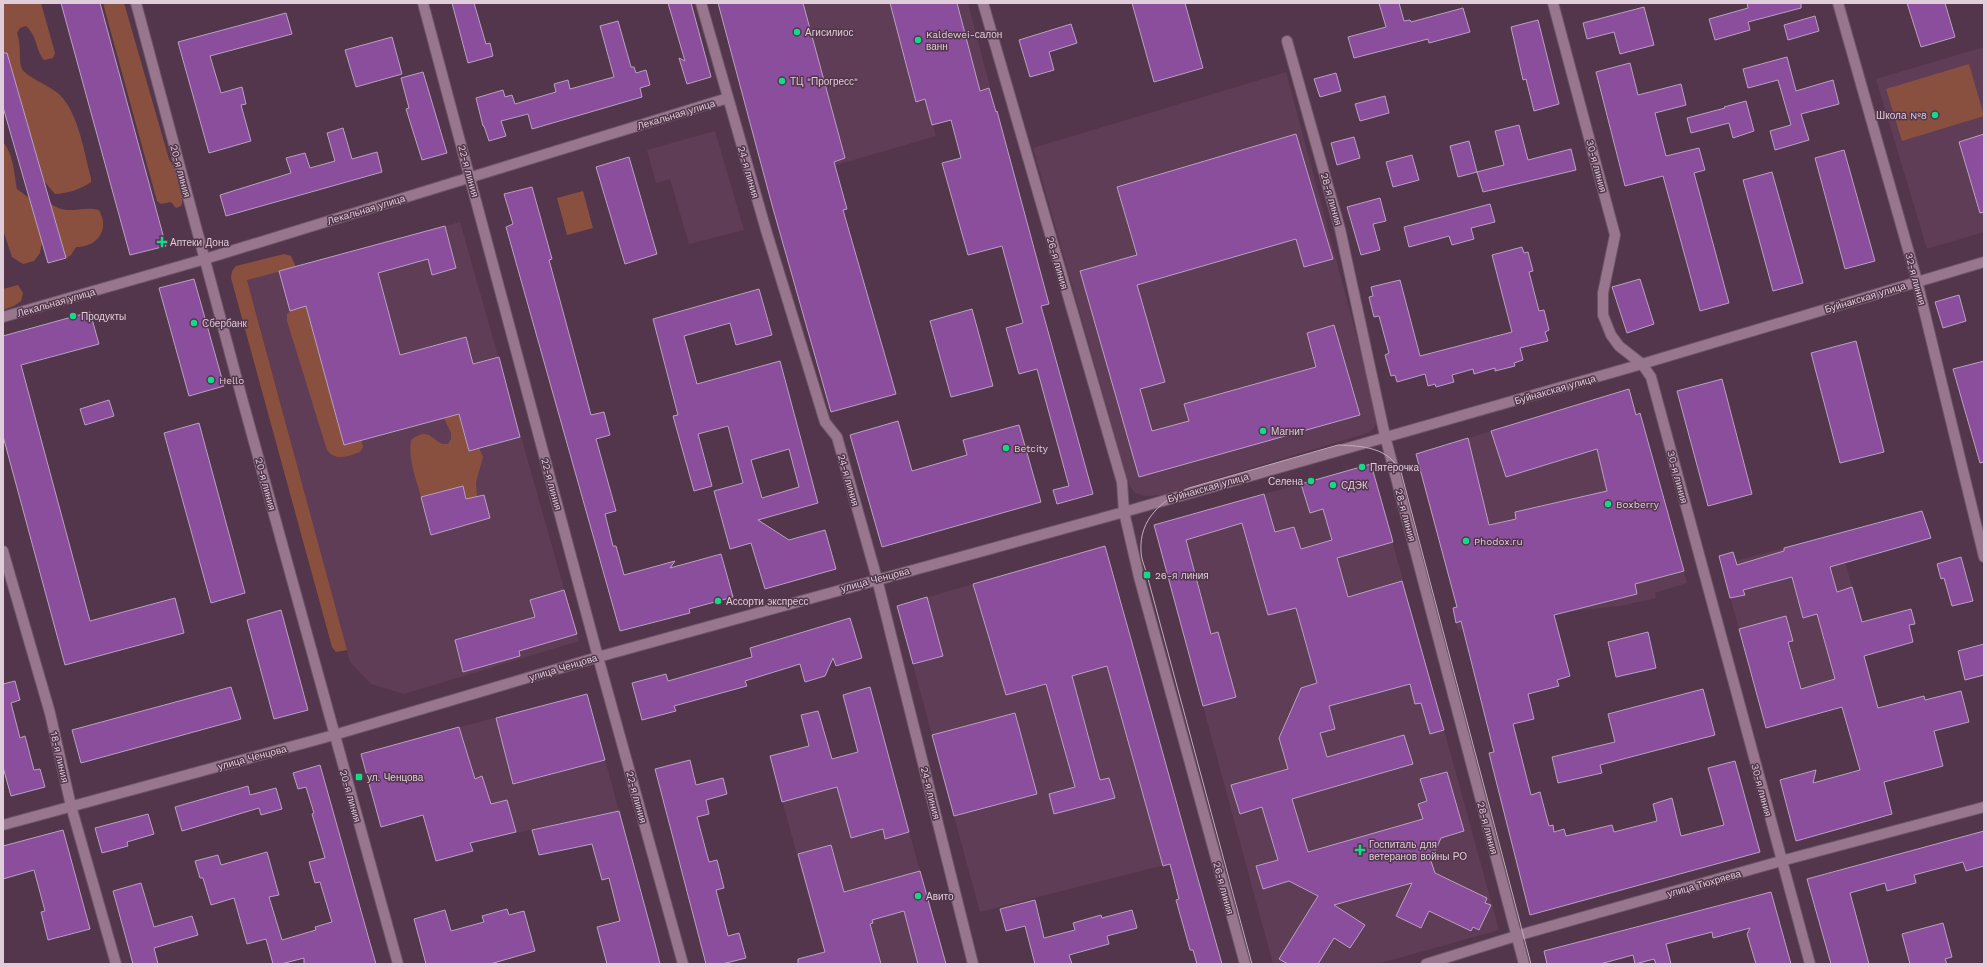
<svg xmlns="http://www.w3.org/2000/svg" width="1987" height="967" font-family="'Work Sans',sans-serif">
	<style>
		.built { fill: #603d56 }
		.green { fill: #89503f }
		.building { fill: #8a4e9c; stroke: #b9a1c1; fill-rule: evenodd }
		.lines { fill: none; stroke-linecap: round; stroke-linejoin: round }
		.minor-casing { stroke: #6d5567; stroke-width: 12 }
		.tertiary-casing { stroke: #6d5567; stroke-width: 12 }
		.minor { stroke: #98778e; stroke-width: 10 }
		.tertiary { stroke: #98778e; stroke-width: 10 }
		.tram { stroke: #c2adbb; stroke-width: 1 }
		.poi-dot { fill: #14d989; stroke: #53364b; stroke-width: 1.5 }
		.labels { text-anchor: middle; stroke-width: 3; stroke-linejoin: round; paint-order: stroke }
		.poi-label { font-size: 10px; fill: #dfcdd9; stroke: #53364b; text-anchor: start }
		.street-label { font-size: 10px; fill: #dfcdd9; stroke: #53364b }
	</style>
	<rect width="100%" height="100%" fill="#53364b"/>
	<!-- built -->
	<path class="built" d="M721,3H968L990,87L927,104L936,136L771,184Z
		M1984,47V232L1927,249L1876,79Z
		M1286,72L1377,413V421L1374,428L1368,433L1162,495L1145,496L1135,493L1129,485L1033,148Z
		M715,131L744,230L689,244L670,179L656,183L647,150Z
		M460,222L579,641L404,694L371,684L350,662L247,279Z
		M1629,389L1635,414L1640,413L1687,583L1655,593L1656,598L1620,606L1512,617L1458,631L1453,608L1457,607L1416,454Z
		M1371,464L1499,930L1377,964H1273L1154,525Z
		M1922,511L1931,538L1845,562L1857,603L1850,605L1875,698L1766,728L1719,556L1729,553L1732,562Z
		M1105,546L1192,858L980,912L897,606Z
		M587,694L619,811L472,842L437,733Z
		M885,745L946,964H827L770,756L806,746L811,765Z"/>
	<!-- green -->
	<path class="green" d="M3,3H41L55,53L53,58L44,60C35,49 38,37 26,26L20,28L17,33C22,47 18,60 22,69C25,76 52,87 60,95C79,115 84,152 91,178V182C82,189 66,194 55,194L44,181L12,71L3,73Z
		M103,3H124L169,159C177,171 187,191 181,206L176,208L171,202L161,204L157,201Z
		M1969,64L1984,116L1902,141L1886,89Z
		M3,142C14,155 14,174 17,189L29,198L42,242L40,253L34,261L23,264L12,257L3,230Z
		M583,191L593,228L567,235L557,198Z
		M50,203C68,217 80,205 99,210C110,229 98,247 76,247L71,255L66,258Z
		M284,254L291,256L296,267L247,280L347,650L336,652L332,647L231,278L232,271L236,266Z
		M18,285L23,293L21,301L14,306L3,310V289Z
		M306,306L344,445L361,440L363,447L360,452C348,456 336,462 327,450L287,321V314L290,311Z
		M459,414L469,451L479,448L483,457L476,482L477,496L467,499L463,486L421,497C416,478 408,460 411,440C427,428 429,436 442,444H448L451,439V433L444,418Z"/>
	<!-- building -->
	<path class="building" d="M61,3H100L166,246L130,255Z
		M452,3H474L486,44L490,43L493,56L468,63Z
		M668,3H691L711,77L687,84L679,58L685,61Z
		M718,3H803L845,158L834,162L847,209L843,210L896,394L831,412L772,205Z
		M890,3H957L980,91L989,88L996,112L997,111L1049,304L1041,306L1093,494L1057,504L1053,490L1069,486L1037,369L1019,374L1006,328L1023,323L1002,246L968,255L942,163L961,158L951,120L932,125L925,99L916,102Z
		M1132,3H1185L1203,68L1154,82Z
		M1379,3H1399L1404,21L1410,20L1411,22L1463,8L1470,32L1429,43L1428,39L1354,58L1348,37L1386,27Z
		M1747,3H1801V8L1748,22L1750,30L1715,40L1709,19L1748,8Z
		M1907,3H1945L1955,37L1921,47Z
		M1644,7L1654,45L1620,54L1614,32L1587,39L1583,23Z
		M286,13L292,34L210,56L221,93L242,87L246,104L241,105L251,141L209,153L178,42Z
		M1815,16L1819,31L1788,40L1784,25Z
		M1538,20L1559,104L1534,111L1526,79L1523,80L1511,27Z
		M618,21L631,67H634L636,73L646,70L650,85L640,88L642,97L532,129L528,114L501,121L506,136L489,141L484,126H483L476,98L503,90L505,97L512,95L515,104L556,92L554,84L568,80L570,89L614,77L600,26Z
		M1071,24L1077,43L1049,52L1054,70L1030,77L1019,40Z
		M392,37L402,74L356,87L345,50Z
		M3,53H7L66,258L48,263L3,107Z
		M1787,57L1796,91L1833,80L1839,104L1801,114L1809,140L1775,150L1770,131L1791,125L1778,80L1748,88L1743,69Z
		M1630,63L1638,95L1681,84L1686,105L1655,113L1666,156L1699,148L1705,170L1694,173L1729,303L1700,311L1663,176L1625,186L1596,72Z
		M423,72L447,153L422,160L406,109L409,108L401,78Z
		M1336,73L1341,91L1320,97L1314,79Z
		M1385,96L1389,113L1360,121L1355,104Z
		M1746,101L1754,131L1733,138L1729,123L1691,133L1687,118L1725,108L1724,107Z
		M1519,125L1528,160L1571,149L1576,170L1483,192L1477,172L1504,165L1495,131Z
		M343,128L352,159L377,152L382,172L226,216L220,195L291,173L286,158L305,153L310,168L335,161L327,133Z
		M1296,134L1333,259L1304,267L1296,239L1137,285L1165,382L1140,389L1152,431L1189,421L1184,404L1316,367L1307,333L1334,325L1360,415L1139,477L1080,271L1137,255L1117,187Z
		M1984,134V212L1980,213L1959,142Z
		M1354,137L1360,158L1337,165L1331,143Z
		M1469,141L1477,172L1458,177L1450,146Z
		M1844,150L1875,261L1845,269L1815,158Z
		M1412,155L1419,180L1393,187L1386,162Z
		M629,157L657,254L625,264L596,167Z
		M1772,172L1803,283L1773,291L1743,180Z
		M532,187L552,259L549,260L591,415L604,412L610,435L596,439L616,511L605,514L613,546H616L624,575L675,561L670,568L721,554L733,597L689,609L690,613L620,631L506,227L513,224L504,194Z
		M1380,198L1386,221L1373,224L1380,250L1361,255L1347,207Z
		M1490,204L1495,222L1471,228L1474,239L1452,245L1449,236L1409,247L1404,227Z
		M445,226L456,268L432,275L428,259L378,273L400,355L466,337L473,364L499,357L520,437L469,451L459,414L344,445L306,306L290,311L279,271Z
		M1522,247L1524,253L1528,252L1533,271L1529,272L1539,311L1544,310L1549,330L1545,332L1548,341L1520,348L1523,360L1514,363L1515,366L1495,371V368L1474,374L1473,369L1452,375L1454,382L1436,387L1435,384L1428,386L1425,374L1397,382L1395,375L1391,376L1385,355L1389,353L1379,316L1374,317L1369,297L1373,296L1371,287L1400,280L1420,356L1512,332L1492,255Z
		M194,279L224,386L189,396L159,288Z
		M1640,279L1654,324L1627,333L1612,287Z
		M759,289L772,335L736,345L730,323L684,336L697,384L780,361L818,503L758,520L789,540L825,530L836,569L765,589L751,543L730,549L714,491L743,483L728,426L698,434L712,486L694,491L673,416L678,415L653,319ZM789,449L799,487L762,498L751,460Z
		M1959,295L1966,321L1943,328L1935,302Z
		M972,309L993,386L951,397L930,321Z
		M90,312L99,344L21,365L90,621L175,598L184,633L65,665L3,436V336Z
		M1856,341L1884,452L1840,463L1811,353Z
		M1984,361V462L1980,463L1953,369Z
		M1722,379L1752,494L1708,506L1677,391Z
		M1629,389L1636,415L1640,413L1684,571L1635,584L1637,594L1554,615L1570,676L1557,680L1559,686L1528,694L1534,719L1513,724L1531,795L1540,792L1549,826L1553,825L1554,832L1564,829L1566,836L1612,825L1614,832L1657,821L1653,804L1672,798L1681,836L1724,825L1708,768L1735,761L1760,852L1530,915L1489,753L1494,752L1461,621L1456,623L1453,608L1457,607L1416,454L1468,438L1489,525L1516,519L1515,512L1607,491L1597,449L1506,477L1491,431Z
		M109,400L114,416L85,425L80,409Z
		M898,421L912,471L967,455L963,440L1019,425L1041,502L882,547L850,435Z
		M199,423L245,593L211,603L164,433Z
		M1371,464L1393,542L1337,558L1348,597L1402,581L1444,730L1430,734L1421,703L1415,704L1410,684L1329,706L1335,729L1320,733L1327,757L1404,735L1413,764L1292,799L1308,852L1423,819L1418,804L1427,801L1420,779L1447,772L1464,831L1441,838L1431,861L1435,873L1487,898L1485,903L1491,905L1479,930L1473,927L1471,931L1429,911L1421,928L1396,916L1412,883L1334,905L1365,925L1350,948L1334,938L1318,964H1288L1279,959L1318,896L1289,881L1263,889L1256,866L1278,860L1262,807L1240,814L1231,785L1288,769L1279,738L1301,688L1317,683L1296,608L1268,615L1242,523L1186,540L1211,634L1218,632L1236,697L1203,706L1154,525L1264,494L1275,532L1294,527L1301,549L1332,540L1323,509L1310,513L1301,484Z
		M463,486L466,499L484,495L490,518L431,535L421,497Z
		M1922,511L1931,538L1830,567L1837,592L1852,587L1862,622L1911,609L1915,624L1909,625L1913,642L1864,656L1878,708L1924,696L1925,700L1961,691L1969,722L1934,731L1943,766L1884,782L1892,814L1796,841L1780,780L1816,770L1813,783L1860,770L1842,707L1766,728L1739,629L1786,616L1793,641L1788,642L1801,689L1835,679L1817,614L1803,618L1792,577L1743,590L1745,595L1730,598L1719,556L1733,552L1737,565L1784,551V548Z
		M1105,546L1192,858L1222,964H1197L1193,950H1190L1176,900L1179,899L1170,864L1163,866L1107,666L1072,676L1100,780L1109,778L1115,798L1054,814L1049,794L1075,787L1046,684L1006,695L973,584Z
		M1961,557L1973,601L1952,606L1944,578L1941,579L1937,564Z
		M564,590L577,634L519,651L520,656L463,672L455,640L535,617L530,600Z
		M927,597L943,656L913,664L897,606Z
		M281,610L308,710L274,719L247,620Z
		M850,618L862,658L836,666L833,658L825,676L805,682L800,664L745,681L747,686L674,706L676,711L642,720L632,683L666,674L668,681L752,657L750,648Z
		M1648,632L1656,668L1616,677L1608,642Z
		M1984,644V675L1965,680L1958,651Z
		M15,681L20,700L11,703L20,738L25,736L34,770L40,769L45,787L11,796L3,767V684Z
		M231,687L241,719L81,763L72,730Z
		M870,687L909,832L885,839L883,829L851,838L837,787L782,802L770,756L809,746L801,715L818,711L832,759L858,752L843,695Z
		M1703,689L1715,735L1600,765L1602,773L1558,783L1552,757L1615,742L1608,714Z
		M587,694L605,760L513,784L496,718Z
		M1015,713L1037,794L954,816L932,735Z
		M459,727L475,779L482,776L491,804L507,800L516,832L470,843L473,851L436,861L423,815L381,827L361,754Z
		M690,760L696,785L723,778L727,794L706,800L709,814L697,817L709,862L717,860L724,888L716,890L728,936L739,933L746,958L722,964H706L655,769Z
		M320,765L370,943L376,964H304V958L281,964H273L266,939L247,944L234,898L211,905L203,878H200L195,861L218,855L221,865L267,852L279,895L269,897L282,940L316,930L315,927L332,922L320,882L315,883L309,862L325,858L312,814L314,813L306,787L298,789L293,773Z
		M248,786L250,795L276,788L282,809L261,815L259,808L182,831L175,807Z
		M619,811L655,944L660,964H607L597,927L620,921L609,878L602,880L592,844L539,855L532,830Z
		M148,814L154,834L127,842L128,846L102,853L95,828Z
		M63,830L90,929L48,940L41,912L45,911L34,870L3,879V846Z
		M1984,831V866L1966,871L1963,862L1914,875L1916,883L1887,891L1885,883L1850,893L1869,964H1831L1807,879Z
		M831,845L844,892L920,871L946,964H918L904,911L872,920L873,923L870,924L881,964H798V959L825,952L798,854Z
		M141,883L154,927L192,916L198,935L154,948L158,964H133L113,891Z
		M1771,892L1791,964H1756L1747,934L1750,928L1713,938L1712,932L1666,944L1671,964H1656L1654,959L1635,964L1633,955L1600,964H1547L1544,951Z
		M1035,900L1044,938L1075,930L1073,923L1101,915L1102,918L1132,910L1137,928L1107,936L1109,944L1069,955L1072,964H1035L1025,926L1006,931L1000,909Z
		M507,909L509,915L524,911L535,951L490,964H426L414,919L445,910L451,931L484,922L482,916Z
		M1943,923L1952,957L1945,959L1947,964H1910L1902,934Z"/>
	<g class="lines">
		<!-- minor casing -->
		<g class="minor-casing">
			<path id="minor" d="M136,3L243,402L398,964
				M701,3L766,230L825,422L837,437L877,579L973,964
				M1553,3L1615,235L1603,293V315L1611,335L1619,346L1642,364
				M1838,3L1917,281L1984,557
				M1287,41L1340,229L1385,436
				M3,317L205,259L728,98
				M3,551L50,713L71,806L116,964
				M1516,936L1781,861L1984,807"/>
		</g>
		<!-- tertiary casing -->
		<g class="tertiary-casing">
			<path id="tertiary" d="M423,3L598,657L683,964
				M983,3L1122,482L1124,512L1139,577L1245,964
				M1642,364L1651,377L1810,964
				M1385,436L1524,964
				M3,825L334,735L598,657L1124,512L1642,364L1984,262
				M1426,964L1516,936"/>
		</g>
		<!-- minor -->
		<use href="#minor" class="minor"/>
		<!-- tertiary -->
		<use href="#tertiary" class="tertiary"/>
		<!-- tram -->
		<path class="tram" d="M1252,964L1147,575C1145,567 1141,559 1141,551C1139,519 1162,500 1189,488L1338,445C1363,446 1388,447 1401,472L1531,964"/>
	</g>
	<!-- markers -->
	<g class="poi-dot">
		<circle cx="797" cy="32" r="4"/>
		<circle cx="918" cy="40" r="4"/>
		<circle cx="782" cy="81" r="4"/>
		<circle cx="1935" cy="115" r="4"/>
		<path d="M160 236h4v4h4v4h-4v4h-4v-4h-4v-4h4z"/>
		<circle cx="73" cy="316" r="4"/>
		<circle cx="194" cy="323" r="4"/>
		<circle cx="211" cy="380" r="4"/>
		<circle cx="1263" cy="431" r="4"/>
		<circle cx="1006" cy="448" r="4"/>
		<circle cx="1362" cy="467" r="4"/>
		<circle cx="1311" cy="481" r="4"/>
		<circle cx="1333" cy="485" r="4"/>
		<circle cx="1608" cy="504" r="4"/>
		<circle cx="1466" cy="541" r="4"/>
		<rect x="1143" y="571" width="8" height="8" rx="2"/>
		<circle cx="718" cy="601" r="4"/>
		<rect x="355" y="773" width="8" height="8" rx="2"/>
		<path d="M1358 844h4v4h4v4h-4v4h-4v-4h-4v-4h4z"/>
		<circle cx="918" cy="896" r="4"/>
	</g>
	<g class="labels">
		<!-- poi labels -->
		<g class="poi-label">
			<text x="805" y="36">Агисилиос</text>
			<text x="926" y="38">Kaldewei-салон<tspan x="926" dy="12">ванн</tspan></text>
			<text x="790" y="85">ТЦ "Прогресс"</text>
			<text x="1927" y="119" text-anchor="end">Школа №8</text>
			<text x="170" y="246">Аптеки Дона</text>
			<text x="81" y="320">Продукты</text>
			<text x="202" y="327">Сбербанк</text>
			<text x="219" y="384">Hello</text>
			<text x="1271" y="435">Магнит</text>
			<text x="1014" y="452">Betcity</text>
			<text x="1370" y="471">Пятёрочка</text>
			<text x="1303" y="485" text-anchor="end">Селена</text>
			<text x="1341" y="489">СДЭК</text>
			<text x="1616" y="508">Boxberry</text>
			<text x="1474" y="545">Phodox.ru</text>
			<text x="1155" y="579">26-я линия</text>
			<text x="726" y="605">Ассорти экспресс</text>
			<text x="367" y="781">ул. Ченцова</text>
			<text x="1369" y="848">Госпиталь для<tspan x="1369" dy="12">ветеранов войны РО</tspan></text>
			<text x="926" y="900">Авито</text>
		</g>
		<!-- street labels -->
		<g class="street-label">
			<text transform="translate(676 114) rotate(-17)" y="4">Лекальная улица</text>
			<text transform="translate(1597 166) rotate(75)" y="4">30-я линия</text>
			<text transform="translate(181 171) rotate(75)" y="4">20-я линия</text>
			<text transform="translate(469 171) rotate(75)" y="4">22-я линия</text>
			<text transform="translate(749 172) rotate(74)" y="4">24-я линия</text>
			<text transform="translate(1332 199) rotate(74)" y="4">28-я линия</text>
			<text transform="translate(366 209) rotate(-17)" y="4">Лекальная улица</text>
			<text transform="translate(1058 263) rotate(74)" y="4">26-я линия</text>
			<text transform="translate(1916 279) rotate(75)" y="4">32-я линия</text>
			<text transform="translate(1865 297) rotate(-17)" y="4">Буйнакская улица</text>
			<text transform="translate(56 302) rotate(-16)" y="4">Лекальная улица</text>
			<text transform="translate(1555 389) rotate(-16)" y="4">Буйнакская улица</text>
			<text transform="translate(1678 477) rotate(75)" y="4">30-я линия</text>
			<text transform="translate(849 480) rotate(74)" y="4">24-я линия</text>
			<text transform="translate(266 484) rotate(75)" y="4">20-я линия</text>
			<text transform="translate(552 484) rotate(75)" y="4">22-я линия</text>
			<text transform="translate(1208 487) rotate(-16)" y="4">Буйнакская улица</text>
			<text transform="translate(1406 515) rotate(75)" y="4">28-я линия</text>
			<text transform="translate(875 579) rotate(-15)" y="4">улица Ченцова</text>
			<text transform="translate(563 667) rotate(-17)" y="4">улица Ченцова</text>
			<text transform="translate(60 757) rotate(77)" y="4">18-я линия</text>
			<text transform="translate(252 757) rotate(-15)" y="4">улица Ченцова</text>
			<text transform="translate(1762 790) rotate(75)" y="4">30-я линия</text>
			<text transform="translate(931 793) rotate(76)" y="4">24-я линия</text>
			<text transform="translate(351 796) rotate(74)" y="4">20-я линия</text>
			<text transform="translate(637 797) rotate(75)" y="4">22-я линия</text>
			<text transform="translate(1488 828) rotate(75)" y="4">28-я линия</text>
			<text transform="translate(1704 883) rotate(-16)" y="4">улица Тюхряева</text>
			<text transform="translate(1224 888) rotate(75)" y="4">26-я линия</text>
		</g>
	</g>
	<!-- border -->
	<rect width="1987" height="967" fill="none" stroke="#dfcdd9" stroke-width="8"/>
</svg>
